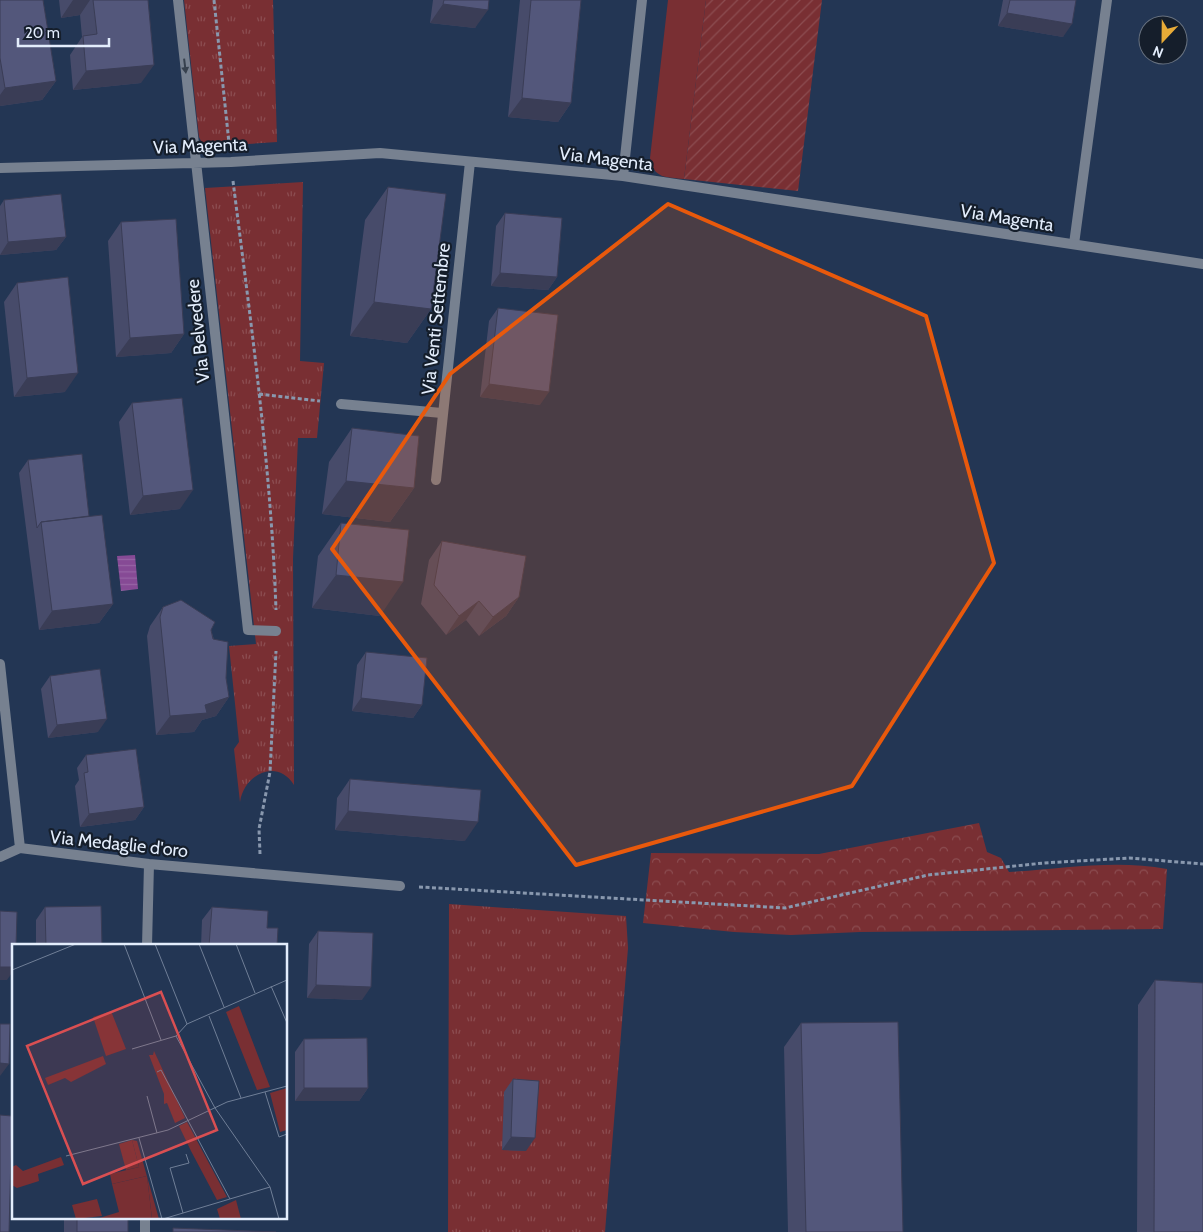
<svg xmlns="http://www.w3.org/2000/svg" width="1203" height="1232" font-family="Cabin,sans-serif">
	<style>
		.grass { fill: #792f33 }
		.forest { fill: url(#forest-crowns) }
		.park { fill: url(#park-tufts) }
		.garden { fill: url(#garden-furrows) }
		.water { fill: url(#water-rules) }
		.lines { fill: none; stroke-linecap: round; stroke-linejoin: round }
		.path { stroke: #8998ae; stroke-width: 3; stroke-dasharray: 4 2.5; stroke-linecap: butt }
		.lane { stroke: #778190; stroke-width: 10 }
		.street { stroke: #778190; stroke-width: 10 }
		.wall { fill: #474b6a }
		.shaded-wall { fill: #3a3d56 }
		.building { fill: #53577b; stroke: #3a3d56 }
		.oneway { fill: #37414e }
		.marked { fill: #e8590c; fill-opacity: 0.2; stroke: #e8590c; stroke-width: 4; stroke-linejoin: round }
		.labels { text-anchor: middle; stroke-width: 4.5; stroke-linejoin: round; paint-order: stroke }
		.street-label { font-size: 18px; fill: #e3edfc; stroke: #151e2b }
		.inset-road { fill: none; stroke: #707f97; stroke-width: 1 }
		.view { fill: #d94f52; fill-opacity: 0.15; stroke: #d94f52; stroke-width: 2.5 }
		.inset-edge { fill: none; stroke: #e3edfc; stroke-width: 2.5 }
	</style>
	<defs>
		<pattern id="forest-crowns" width="20" height="18" patternUnits="userSpaceOnUse" patternTransform="scale(1.25)"><rect width="20" height="18" fill="#792f33"/><path d="M2 6a3 3 0 1 1 6 0M12 15a3 3 0 1 1 6 0" fill="none" stroke="#8c4d51"/></pattern>
		<pattern id="park-tufts" width="24" height="20" patternUnits="userSpaceOnUse" patternTransform="scale(1.25)"><rect width="24" height="20" fill="#792f33"/><path d="M3 7l-1-3M5 7V3M7 7l1-3M15 17l-1-3M17 17v-4M19 17l1-3" fill="none" stroke="#8c4d51"/></pattern>
		<pattern id="garden-furrows" width="10" height="10" patternUnits="userSpaceOnUse" patternTransform="scale(1.25)"><rect width="10" height="10" fill="#792f33"/><path d="M-1 1l2-2M0 10L10 0M9 11l2-2" fill="none" stroke="#8c4d51"/></pattern>
		<pattern id="water-rules" width="6" height="5" patternUnits="userSpaceOnUse" patternTransform="scale(1.25)"><rect width="6" height="5" fill="#864a95"/><path d="M0 2.5h6" fill="none" stroke="#9764a5"/></pattern>
	</defs>
	<rect width="100%" height="100%" fill="#233654"/>
	<!-- grass -->
	<path class="grass" d="M668,0H706L684,179C667,177 653,179 650,158Z"/>
	<!-- forest -->
	<path class="forest" d="M979,823L987,852L1001,858L1009,872C1061,869 1115,859 1167,869L1163,929L860,932L791,935L734,932L643,923L651,853L819,854Z"/>
	<!-- park -->
	<path class="park" d="M184,0H273L277,142L204,147L199,137Z
		M303,182L300,361L324,363L317,438H298L293,559L294,785C277,758 244,774 240,802L234,749L239,742L229,646L256,644L205,188Z
		M449,904L626,916L628,948L605,1232H448Z"/>
	<!-- garden -->
	<path class="garden" d="M706,0H822L798,191L684,179Z"/>
	<!-- water -->
	<path class="water" d="M135,555L138,589L121,591L117,556Z"/>
	<g class="lines">
		<!-- path -->
		<path class="path" d="M214,0L229,143
			M233,181C251,324 271,466 276,610
			M259,394L320,401
			M260,854L259,829L270,772L276,651
			M419,887L785,908L928,875L1044,863L1129,858L1203,864"/>
		<!-- lane -->
		<path class="lane" d="M1074,244L1107,0
			M341,404L442,413"/>
		<!-- street -->
		<path class="street" d="M178,0L248,630L276,631
			M0,168L231,162L380,153L623,176L1203,264
			M623,176L642,0
			M436,480L470,162
			M0,664L20,848L149,864L400,886
			M0,857L20,848
			M147,946L149,864
			M145,1232V1218"/>
	</g>
	<!-- wall -->
	<path class="wall" d="M0,0L56,81L42,100L0,106Z
		M59,0H148L141,83L73,90L70,55L82,37L80,15L61,18Z
		M432,0H489L475,28L430,23L433,0Z
		M520,0H581L571,103L558,122L508,117Z
		M1003,0H1076L1063,37L998,26Z
		M388,187L431,309L407,343L350,336L365,220Z
		M4,200L66,237L56,250L0,255V206Z
		M505,213L557,277L548,290L491,286L496,226Z
		M121,222L184,334L171,353L116,357L108,241Z
		M17,283L65,392L14,397L4,302Z
		M498,308L540,405L480,397L489,321Z
		M132,403L180,509L130,515L119,422Z
		M352,428L414,488L390,522L322,514L329,462Z
		M28,460L89,516L113,604L99,623L39,630L19,473Z
		M341,523L380,616L312,608L318,556Z
		M442,541L519,597L506,616L479,636L466,620L446,635L421,604L429,560Z
		M163,607L211,630L226,678L229,697L216,716L202,720L194,732L156,735L147,636L150,626Z
		M366,652L422,705L413,718L352,711L357,665Z
		M50,676L98,732L48,738L41,689Z
		M86,755L144,807L135,820L80,827L75,786L79,780L77,768Z
		M350,779L465,841L335,830L337,798Z
		M45,907L102,946H36V920Z
		M212,907L277,946H201L202,920Z
		M318,931L362,1000L307,998L309,944Z
		M1155,980L1203,1232H1137L1138,1005Z
		M801,1023L903,1232H788L784,1047Z
		M304,1039L368,1088L359,1101H295V1052Z
		M513,1079L526,1151L502,1150L504,1092Z
		M64,1218H128V1232H64Z"/>
	<!-- shaded-wall -->
	<path class="shaded-wall" d="M73,0H90L80,15L61,18Z
		M443,4L488,10L475,28L430,23Z
		M1007,13L1072,24L1063,37L998,26Z
		M154,65L141,83L73,90L86,71Z
		M56,81L42,100L0,106V95L5,88Z
		M522,98L571,103L558,122L508,117Z
		M66,237L56,250L0,255L8,242Z
		M500,273L557,277L548,290L491,286Z
		M374,302L431,309L407,343L350,336Z
		M184,334L171,353L116,357L130,338Z
		M78,373L65,392L14,397L27,378Z
		M489,384L549,392L540,405L480,397Z
		M346,481L414,488L390,522L322,514Z
		M193,490L180,509L130,515L143,496Z
		M336,575L403,582L380,616L312,608Z
		M519,597L506,616L479,636L493,617Z
		M479,601L466,620L446,635L459,616Z
		M113,604L99,623L39,630L52,611Z
		M229,697L216,716L202,720L194,732L156,735L170,716Z
		M361,698L422,705L413,718L352,711Z
		M107,719L98,732L48,738L57,725Z
		M144,807L135,820L80,827L89,814Z
		M348,811L478,822L465,841L335,830Z
		M0,967H14V970L7,980H0Z
		M316,985L371,987L362,1000L307,998Z
		M0,1063L9,1064L0,1076Z
		M304,1088H368L359,1101H295Z
		M511,1137L535,1138L526,1151L502,1150Z"/>
	<!-- building -->
	<path class="building" d="M0,0H43L56,81L5,88L0,58Z
		M93,0H148L154,65L86,71L83,36L97,34Z
		M444,0H489L488,10L443,4Z
		M531,0H581L571,103L522,98Z
		M1010,0H1076L1072,24L1007,13Z
		M388,187L446,194L431,309L374,302Z
		M61,194L66,237L8,242L4,200Z
		M505,213L562,218L557,277L500,273Z
		M176,219L184,334L130,338L121,222Z
		M68,277L78,373L27,378L17,283Z
		M498,308L558,315L549,392L489,384Z
		M182,398L193,490L143,496L132,403Z
		M352,428L419,436L414,488L346,481Z
		M82,454L89,516L41,522L37,528L28,460Z
		M102,515L113,604L52,611L41,522Z
		M341,523L409,530L403,582L336,575Z
		M442,541L526,556L519,597L493,617L479,601L459,616L434,585Z
		M181,600L215,622L211,630L213,639L228,642L226,678L229,697L205,705L207,713L170,716L160,617L163,607Z
		M366,652L427,658L422,705L361,698Z
		M100,669L107,719L57,725L50,676Z
		M136,749L144,807L89,814L84,773L88,772L86,755Z
		M350,779L481,790L478,822L348,811Z
		M101,906L102,946H46L45,907Z
		M212,907L268,911L267,928H278L277,946H209Z
		M0,911L17,912L16,946H14V967H0Z
		M318,931L373,933L371,987L316,985Z
		M1155,980L1203,983V1232H1154Z
		M898,1022L903,1232H806L801,1023Z
		M0,1024H10L9,1064L0,1063Z
		M367,1038L368,1088H304V1039Z
		M513,1079L539,1081L535,1138L511,1137Z
		M0,1115L12,1116L9,1232H0Z
		M77,1218H128V1232H77Z
		M173,1228L276,1232H173Z"/>
	<!-- one-way arrows -->
	<defs><path id="oneway-solid" d="M-6-.8H1V-3.2L6.5 0L1 3.2V.8H-6Z" transform="scale(1.25)"/></defs>
	<use class="oneway" href="#oneway-solid" transform="translate(185 66) rotate(83)"/>
	<!-- marked area -->
	<path class="marked" d="M668,204L926,316L994,563L852,786L576,865L332,549L450,374Z"/>
	<g class="labels">
		<!-- street labels -->
		<g class="street-label">
			<text transform="translate(200 146) rotate(-2)" y="6">Via Magenta</text>
			<text transform="translate(606 159) rotate(7)" y="6">Via Magenta</text>
			<text transform="translate(1007 218) rotate(9)" y="6">Via Magenta</text>
			<text transform="translate(436 319) rotate(-84)" y="6">Via Venti Settembre</text>
			<text transform="translate(198 331) rotate(-96)" y="6">Via Belvedere</text>
			<text transform="translate(119 844) rotate(6)" y="6">Via Medaglie d'oro</text>
		</g>
	</g>
	<!-- overview -->
	<g transform="translate(12 944)">
		<rect width="275" height="275" fill="#233654"/>
		<path d="M227,62L258,143L245,146L214,68ZM120,196L125,197L147,275H140L135,232L100,240L98,230L127,223Z" fill="#792f33"/>
		<path d="M91,112L94,120L59,138L53,134L36,141L33,134ZM49,213L52,221L26,230L27,237L5,244L0,241V223L4,221L11,227ZM135,232L140,275H84L107,268L100,240Z" fill="#792f33"/>
		<path d="M99,67L114,105L94,112L81,73ZM142,107L173,174L163,179L155,159L152,160V150L137,111H141ZM275,144V186L268,188L258,149ZM175,178L215,253L205,256L179,207L167,182ZM224,256L229,275H208L205,265Z" fill="#792f33"/>
		<path d="M120,196L127,223L114,226L107,200ZM85,255L90,272L64,275L60,261Z" fill="#792f33"/>
		<path class="inset-road" d="M112,0L149,96M143,0L175,80M187,0L212,63M224,0L243,49M0,26L64,0M259,42L275,79M197,72L229,154M164,92L175,80L275,36M120,105L164,92L203,164L258,243L267,275M145,128L149,126L218,255M253,148L267,193L275,190M135,152L145,189M127,194L150,275M54,212L156,186L215,158L275,142M171,269L158,224L177,219L174,210M151,275L258,243"/>
		<path class="view" d="M149,48L205,186L71,240L15,102Z"/>
		<rect width="275" height="275" class="inset-edge"/>
	</g>
	<!-- north arrow -->
	<g transform="translate(1163 40) rotate(202)"><circle r="24" fill="#151e2b" stroke="#67717f"/>
	<path d="M0-4L9 19L0 12L-9 19Z" fill="#e8ab37"/>
	<text y="-8" font-size="14" font-weight="bold" text-anchor="middle" fill="#e3edfc">N</text>
	</g>
	<!-- scale -->
	<path d="M18 38v8h91v-8" fill="none" stroke="#e3edfc" stroke-width="2.5"/>
	<text x="25" y="38" font-size="15" fill="#e3edfc" stroke="#151e2b" stroke-width="4" paint-order="stroke">20 m</text>
</svg>
